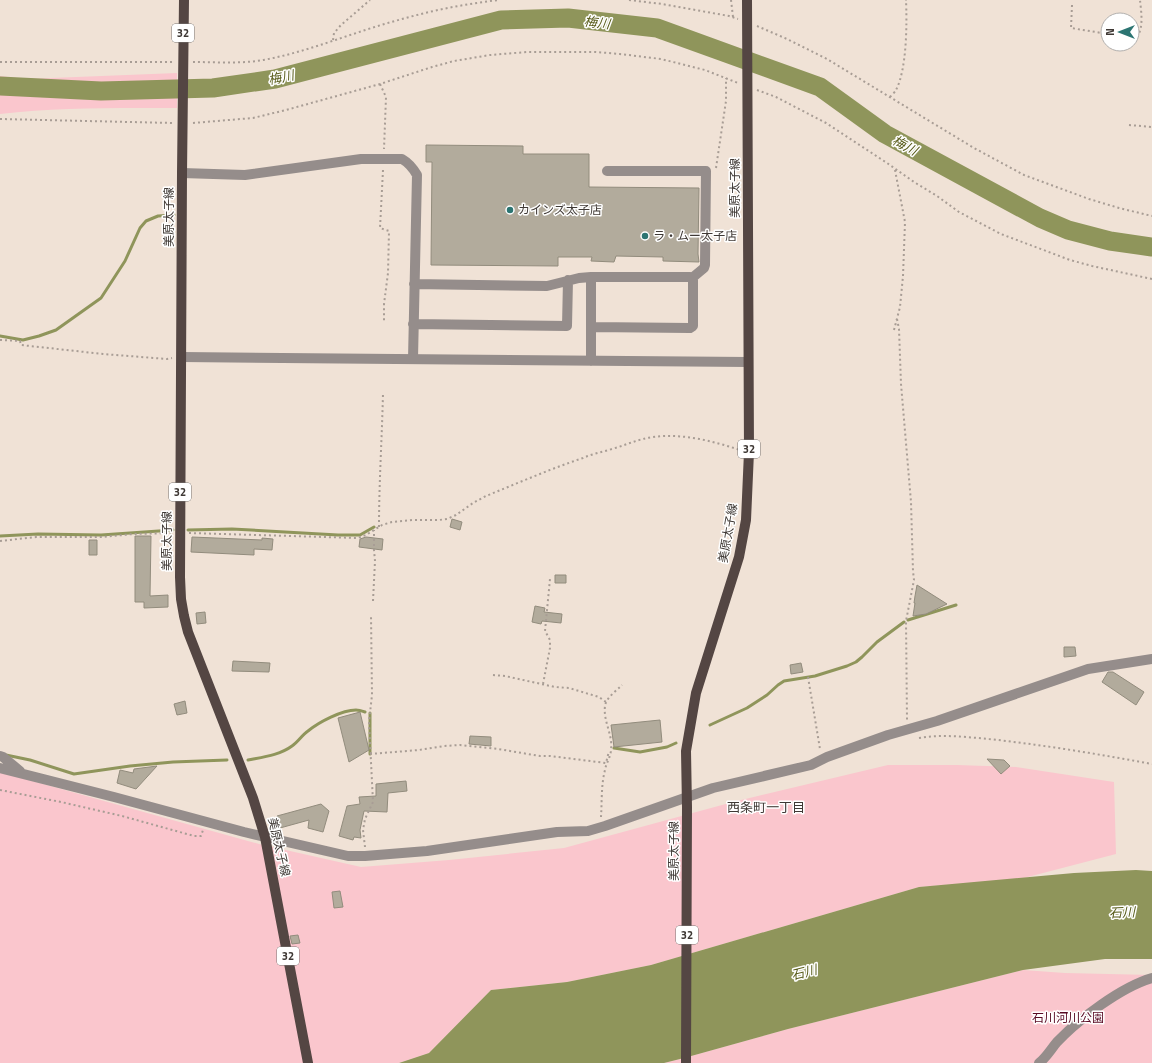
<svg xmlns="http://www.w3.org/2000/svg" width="1152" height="1063" font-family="'Titillium Web','Noto Sans JP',sans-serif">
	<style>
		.green { fill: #fac6cd }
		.water { fill: #8f955b }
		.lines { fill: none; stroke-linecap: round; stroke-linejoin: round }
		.stream { stroke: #8f955b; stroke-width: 3 }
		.river { stroke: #8f955b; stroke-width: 19 }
		.building { fill: #b2ab9c; stroke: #928c7d }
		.path { stroke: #a89d95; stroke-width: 2; stroke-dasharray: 2 3; stroke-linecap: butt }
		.minor { stroke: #958d8b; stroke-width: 10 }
		.major { stroke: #544643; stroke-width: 10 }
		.poi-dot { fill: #2c7572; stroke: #fff; stroke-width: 1.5 }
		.labels { text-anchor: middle; stroke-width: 3; stroke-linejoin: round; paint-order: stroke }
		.shield { fill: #fff; stroke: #797472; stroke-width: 1 }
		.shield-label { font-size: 11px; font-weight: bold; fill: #3f3935 }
		.street-label { font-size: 12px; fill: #3f3935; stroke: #fff }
		.poi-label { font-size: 12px; fill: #3f3935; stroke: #fff; text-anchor: start }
		.park-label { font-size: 12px; fill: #580a23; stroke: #fff }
		.water-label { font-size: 13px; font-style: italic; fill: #585c1a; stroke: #fff }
		.neighbourhood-label { font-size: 13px; fill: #3f3935; stroke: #fff }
	</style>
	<rect width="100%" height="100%" fill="#f0e2d6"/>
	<!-- green -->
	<path class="green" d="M177,73V108C118,108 59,107 0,114V76L26,79Z
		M888,765H957L1016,767L1114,782L1116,854L1020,879L919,887L651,965L567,982L491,990L429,1053L399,1063H0V772L259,844L361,867L449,860L564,848L733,802Z
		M1023,970L1065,973L1152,975V1063H664L684,1058L788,1029Z"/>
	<!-- water -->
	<path class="water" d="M1136,870L1152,871V959H1105L1023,970L788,1029L684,1058L664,1063H399L429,1053L491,990L567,982L651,965L919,887L1074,873Z"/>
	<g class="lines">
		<!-- stream -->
		<path class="stream" d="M0,336L23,340L39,336L56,330L101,298L125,261L140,228L146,221L158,216L174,215
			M188,530L232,529L338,535H360L374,527
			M0,536L38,534L101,535L173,530
			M908,620L956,605
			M370,713V754
			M710,725L747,708L767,695L778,685L784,681L815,676L847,666L856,662L862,657L877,642L904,622
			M614,748L640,752L667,747L676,743
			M6,755L30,760L74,774L130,766L173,762L227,760
			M248,760C263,757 280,755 292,746C298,742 302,735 308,731C319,722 342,710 356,710C359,710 362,711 365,712"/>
		<!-- river -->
		<path class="river" d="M0,86L101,91L213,88L275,79L501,20L568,18L657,28L820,87L885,134L1040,218L1068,230L1110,241L1152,247"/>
	</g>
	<!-- building -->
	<path class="building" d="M426,145L523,146V154H589V187L699,188L698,254L699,262L663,261V257L616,256L614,262L591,261L592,257H558V266L431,265L432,162H426Z
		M452,519L462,522L460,530L450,527Z
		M135,536H151L150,596L168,595V607L144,608V602H135Z
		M192,537L262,540V538L273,539L272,550L254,549V555L191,552Z
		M366,537L383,539L382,550L359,547L360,539Z
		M89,540H97V555H89Z
		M555,575H566V583H555Z
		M917,585L947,604L926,614L913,616L915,603H914L915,596Z
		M535,606L545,608L544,612L562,614L561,623L542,621L541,624L532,622Z
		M205,612L206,623L197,624L196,613Z
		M1064,647H1075L1076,656L1064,657Z
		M233,661L270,663L269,672L232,671Z
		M801,663L803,672L791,674L790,665Z
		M1108,672H1113L1144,692L1136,705L1102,682Z
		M185,701L187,713L177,715L174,704Z
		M360,712L369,750L349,762L338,718Z
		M660,720L662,742L614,747L611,725Z
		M470,736L491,737V746L469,744Z
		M987,759L1004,760L1010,766L1001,774Z
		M157,766L136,789L117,783L120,770L133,773L134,769Z
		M406,781L407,791L388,793L387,812L364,811L360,830L361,838L354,837L353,840L339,836L347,806L360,804L359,797L376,796V784Z
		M321,804L329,811L323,832L308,828L309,820L280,828L277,816Z
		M340,891L343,907L334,908L332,892Z
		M298,935L300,943L292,944L290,936Z"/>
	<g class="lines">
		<!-- path -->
		<path class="path" d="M629,0L662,4L729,16L738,19
			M731,0L733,17
			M1072,5L1071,28L1108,34
			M757,26L787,39L827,59L974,148L1024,175L1089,199L1119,208L1152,216
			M1132,37H1137C1144,27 1141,11 1140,0
			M333,40L334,33L341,25L370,0
			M0,62H173
			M193,62C216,62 240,64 263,60C308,52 351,33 395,21C429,11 464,4 499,0
			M380,84L386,97L384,149
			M757,90L776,97L826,123L887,163L914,182L937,196L959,212L1001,234L1070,260L1092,266L1152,279
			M890,97C892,95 895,92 896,90C907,69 907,23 906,0
			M0,119L173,123
			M193,123L253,118L286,110L380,84L432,67L454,61L490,55L527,52H596L620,54L661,59L705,70L738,83
			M1129,125L1152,127
			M716,168L726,101V78
			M383,170L380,228L389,231L388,273L384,304V321
			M897,319L899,329L901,384L911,502L913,571L914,580L906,621L907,720
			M894,330L900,307L903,276L905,222L895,170
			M0,340L20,341L21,345L103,354L167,359L172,358
			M379,527C379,482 382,438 383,393
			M189,533L358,538L366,535L382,525L392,522L412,520H439L447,519L456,515L473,503L486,496C518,483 550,469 583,458C592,454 602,452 612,449C626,445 638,439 653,437C682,433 713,441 740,450
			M0,541L36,537H103L133,534L171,533
			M373,601L375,561L374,550V530
			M493,675L505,676L555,687L569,688L599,697L606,702
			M808,677L820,749
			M543,684L550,648V640L545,631L550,579
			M919,738C942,734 966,737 989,739C1044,745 1098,754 1152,764
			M370,754L419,750L444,746L460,745L498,749L540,756H550L606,763L609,751
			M0,790L61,802L122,816L194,836H201L203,830
			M601,817C602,802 601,785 605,770C606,763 611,757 611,749C613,735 603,721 605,706C606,698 616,691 622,685
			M365,847L363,830L365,819L373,802L369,722L372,695L371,615"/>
		<!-- minor -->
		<path class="minor" d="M607,171H706L705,265L704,268L692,278
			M182,173L245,175L361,159H402C409,163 413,168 417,175L413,359
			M414,284L547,286L579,278L591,277V361
			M413,324L567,326L568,280
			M591,327L690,328L693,326V280L690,277H591
			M182,357L748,362
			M0,756L3,757L20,771
			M0,768L114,797L244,832L348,856H365L427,851L557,832L588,831L605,826L713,788L811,765L827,757L888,735L937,721L1088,669L1152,659
			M1039,1063C1046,1058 1051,1049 1057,1042C1079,1019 1121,987 1152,978"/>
		<!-- major -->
		<path class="major" d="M184,0L182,173L180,577L181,599L184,616L188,632L253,798L265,837L308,1063
			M686,1063L687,807L686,751L696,693L739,557L746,520L749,452L747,0"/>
	</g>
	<!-- markers -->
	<g class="poi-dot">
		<circle cx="510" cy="210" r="4"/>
		<circle cx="645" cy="236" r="4"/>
	</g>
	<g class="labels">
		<!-- shield labels -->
		<g class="shield">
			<rect x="172" y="24" width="22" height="18" rx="3"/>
			<rect x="738" y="440" width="22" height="18" rx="3"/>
			<rect x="169" y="483" width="22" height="18" rx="3"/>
			<rect x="676" y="926" width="22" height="18" rx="3"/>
			<rect x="277" y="947" width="22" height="18" rx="3"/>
		</g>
		<g class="shield-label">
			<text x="183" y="37">32</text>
			<text x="749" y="453">32</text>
			<text x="180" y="496">32</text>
			<text x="687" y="939">32</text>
			<text x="288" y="960">32</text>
		</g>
		<!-- street labels -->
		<g class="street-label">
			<text transform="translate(735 188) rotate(-90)" y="4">美原太子線</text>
			<text transform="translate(169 217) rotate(-90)" y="4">美原太子線</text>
			<text transform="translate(728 533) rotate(-80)" y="4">美原太子線</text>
			<text transform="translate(167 541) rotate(-90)" y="4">美原太子線</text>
			<text transform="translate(279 847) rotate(77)" y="4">美原太子線</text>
			<text transform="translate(674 851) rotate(-90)" y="4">美原太子線</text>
		</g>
		<!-- poi labels -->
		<g class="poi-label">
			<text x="518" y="214">カインズ太子店</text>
			<text x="653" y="240">ラ・ムー太子店</text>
		</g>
		<!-- park labels -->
		<g class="park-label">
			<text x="1068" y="1022">石川河川公園</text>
		</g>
		<!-- water labels -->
		<g class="water-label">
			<text transform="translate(597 22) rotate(7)" y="5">梅川</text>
			<text transform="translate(281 77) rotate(-12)" y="5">梅川</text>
			<text transform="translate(905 145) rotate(28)" y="5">梅川</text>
			<text transform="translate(1122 912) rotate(-2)" y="5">石川</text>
			<text transform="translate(804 972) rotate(-14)" y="5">石川</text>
		</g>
		<!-- neighbourhood labels -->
		<g class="neighbourhood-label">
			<text x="766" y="812">西条町一丁目</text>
		</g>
	</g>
	<!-- north arrow -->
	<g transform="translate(1120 32) rotate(270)"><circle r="19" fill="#ffffff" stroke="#b2b0ae"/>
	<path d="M0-3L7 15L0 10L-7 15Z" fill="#2c7572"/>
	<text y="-6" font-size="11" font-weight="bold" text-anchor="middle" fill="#3f3935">N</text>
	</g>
</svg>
